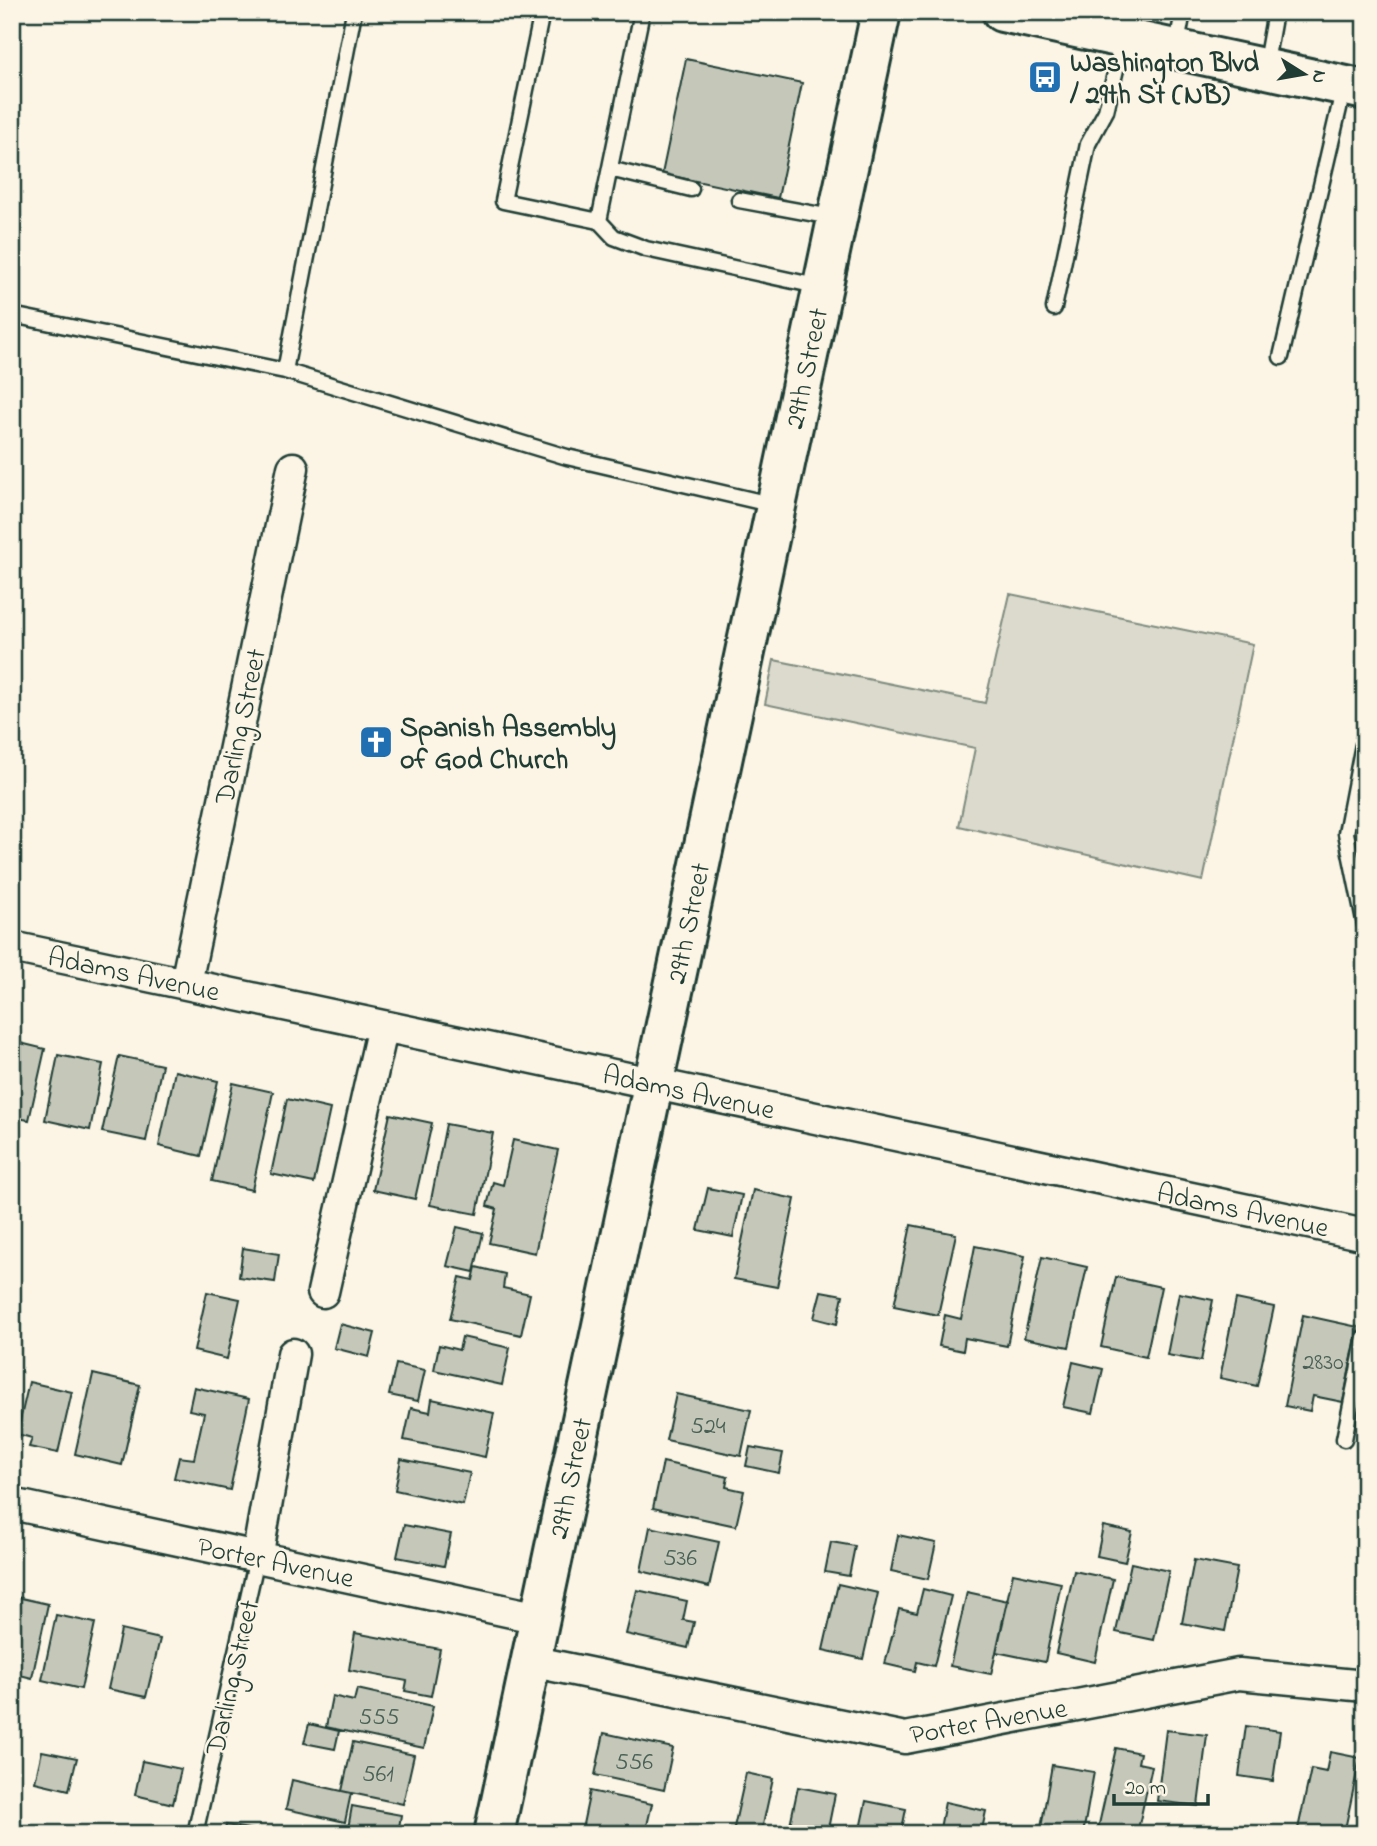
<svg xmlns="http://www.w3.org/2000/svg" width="1377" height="1846" font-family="'Indie Flower',sans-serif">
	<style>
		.green { fill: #dcdacc; stroke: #7e8c80; stroke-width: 2 }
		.building { fill: #c5c7b9; stroke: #1f3d34; stroke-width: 2 }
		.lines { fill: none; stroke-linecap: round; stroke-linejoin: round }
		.lane-casing { stroke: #1f3d34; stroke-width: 19 }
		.street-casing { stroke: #1f3d34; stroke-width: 35 }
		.secondary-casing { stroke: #1f3d34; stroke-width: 44 }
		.primary-casing { stroke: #1f3d34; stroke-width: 44 }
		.lane { stroke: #fcf5e5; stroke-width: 14 }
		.street { stroke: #fcf5e5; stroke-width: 30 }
		.secondary { stroke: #fcf5e5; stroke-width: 38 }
		.primary { stroke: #fcf5e5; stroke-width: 38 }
		.labels { text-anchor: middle; stroke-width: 5; stroke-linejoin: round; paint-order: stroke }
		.number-label { font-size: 24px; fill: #486055 }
		.poi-label { font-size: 28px; font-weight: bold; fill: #1f3d34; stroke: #fcf5e5; text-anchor: start }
		.street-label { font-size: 28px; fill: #1f3d34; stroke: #fcf5e5 }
	</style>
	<rect width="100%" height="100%" fill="#fcf5e5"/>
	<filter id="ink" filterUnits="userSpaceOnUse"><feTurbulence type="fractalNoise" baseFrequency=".0143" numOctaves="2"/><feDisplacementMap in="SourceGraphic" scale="14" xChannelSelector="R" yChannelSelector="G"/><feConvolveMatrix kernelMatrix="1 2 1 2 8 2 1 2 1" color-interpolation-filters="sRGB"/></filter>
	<g filter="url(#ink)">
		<!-- green -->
		<path class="green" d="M1010,594L1253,644L1203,881L959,826L975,748L765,704L774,660L985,703Z"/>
		<!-- building -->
		<path class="building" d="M686,59L802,83L778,198L662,174Z
			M12,1041L45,1049L29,1120L12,1117Z
			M58,1055L103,1064L90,1130L45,1120Z
			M119,1056L162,1065L146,1141L102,1132Z
			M175,1071L218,1081L201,1156L159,1146Z
			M233,1083L273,1092L252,1190L212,1181Z
			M287,1099L330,1109L314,1183L271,1174Z
			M390,1114L432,1123L415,1199L373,1190Z
			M446,1124L493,1133L477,1214L430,1205Z
			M513,1140L558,1150L535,1253L489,1243L497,1209L487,1206L493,1182L503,1185Z
			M708,1188L742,1195L733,1237L698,1230Z
			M753,1190L795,1199L777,1287L734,1279Z
			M911,1225L956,1234L938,1315L894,1306Z
			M457,1227L483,1233L474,1272L447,1266Z
			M975,1246L1025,1256L1007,1346L965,1338L963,1351L939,1346L945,1315L961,1319Z
			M243,1248L279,1254L275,1282L239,1277Z
			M1042,1257L1087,1267L1069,1347L1024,1338Z
			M476,1267L505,1274L503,1288L530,1294L521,1335L450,1319L460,1277L473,1280Z
			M1116,1277L1161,1287L1146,1357L1101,1347Z
			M821,1291L843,1295L837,1324L814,1318Z
			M207,1292L240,1299L227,1359L194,1351Z
			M1179,1293L1213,1300L1201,1361L1167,1355Z
			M1236,1299L1274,1307L1257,1386L1220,1378Z
			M1303,1315L1358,1327L1343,1402L1313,1396L1310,1411L1285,1406Z
			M340,1324L375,1333L369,1357L334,1348Z
			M462,1337L510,1348L502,1385L434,1370L439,1345L459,1350Z
			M1073,1362L1103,1369L1093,1413L1063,1407Z
			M396,1364L425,1370L418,1401L389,1395Z
			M93,1374L140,1385L122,1465L75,1454Z
			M29,1382L72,1392L58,1453L29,1447L32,1438L17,1434Z
			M194,1387L249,1399L230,1490L174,1478L179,1457L194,1459L204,1413L189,1410Z
			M676,1394L751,1410L741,1456L666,1440Z
			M432,1399L494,1413L485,1457L404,1440L411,1408L430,1412Z
			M750,1447L783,1453L779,1473L746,1466Z
			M401,1459L470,1473L463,1505L395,1490Z
			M663,1462L728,1477L726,1487L744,1491L736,1526L653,1508Z
			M404,1525L451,1534L444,1566L397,1557Z
			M1103,1526L1132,1532L1125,1562L1097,1556Z
			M650,1527L719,1542L709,1587L641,1571Z
			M898,1535L936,1543L928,1579L891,1571Z
			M831,1542L855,1546L849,1576L825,1572Z
			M1194,1560L1237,1568L1225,1631L1182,1623Z
			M1131,1563L1169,1571L1154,1640L1116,1632Z
			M1074,1571L1113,1579L1095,1662L1056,1653Z
			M1013,1573L1061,1583L1045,1662L996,1652Z
			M838,1584L878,1593L863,1659L823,1650Z
			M923,1589L951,1596L934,1666L917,1662L915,1671L885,1664L899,1609L917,1613Z
			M637,1590L687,1601L683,1620L694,1622L688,1648L626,1634Z
			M967,1592L1008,1601L991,1674L950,1666Z
			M12,1596L48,1604L32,1678L12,1673Z
			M56,1615L95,1623L81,1689L42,1680Z
			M121,1630L160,1639L146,1697L108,1689Z
			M355,1633L440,1649L431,1696L405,1691L407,1681L349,1670Z
			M357,1689L433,1706L424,1748L326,1727L332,1696L354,1701Z
			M309,1724L339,1731L335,1749L304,1743Z
			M1246,1726L1280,1731L1273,1781L1239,1776Z
			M1166,1730L1207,1735L1198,1806L1157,1801Z
			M604,1733L673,1748L664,1790L595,1775Z
			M353,1742L414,1755L403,1804L342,1791Z
			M1116,1748L1140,1753L1138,1763L1152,1766L1137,1834L1098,1829Z
			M42,1751L77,1758L69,1790L35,1782Z
			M1330,1752L1360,1758L1344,1834L1298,1829L1311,1769L1326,1772Z
			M142,1761L181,1769L173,1804L135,1795Z
			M1052,1765L1094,1772L1083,1834L1041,1828Z
			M746,1773L773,1779L761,1834L733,1832Z
			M292,1780L351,1793L345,1822L286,1809Z
			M798,1787L835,1794L827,1834H788Z
			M590,1791L652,1804L645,1834H581Z
			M866,1801L906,1809L901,1834H859Z
			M945,1802L986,1811L981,1834H939Z
			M352,1806L401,1815L398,1834H347Z
			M226,1825L260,1831V1834H224Z"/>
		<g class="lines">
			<!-- lane casing -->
			<g class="lane-casing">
				<path id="lane" d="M542,12L503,201L599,221L642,12
					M1176,49L1183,12
					M1265,68L1275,12
					M610,169L691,189
					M739,200L837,218
					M599,221L614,237L646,249L821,287
					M1054,308L1088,144L1106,111L1123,40
					M12,315L285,371L354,12
					M1281,357L1344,87
					M285,371L567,457L774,505
					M1365,734L1346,833L1365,925
					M1344,1439L1365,1337
					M195,1834L257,1558"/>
			</g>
			<!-- street casing -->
			<g class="street-casing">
				<path id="street" d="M12,947L1365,1235
					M186,983L293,468
					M323,1292L383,1026
					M12,1504L539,1618
					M257,1558L293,1354
					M530,1661L905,1738L1239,1674L1365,1686"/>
			</g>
			<!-- secondary casing -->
			<g class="secondary-casing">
				<path id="secondary" d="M494,1834L881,12"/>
			</g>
			<!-- primary casing -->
			<g class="primary-casing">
				<path id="primary" d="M1002,12L1365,90"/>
			</g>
			<!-- lane -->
			<use href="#lane" class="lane"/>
			<!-- street -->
			<use href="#street" class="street"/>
			<!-- secondary -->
			<use href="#secondary" class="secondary"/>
			<!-- primary -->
			<use href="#primary" class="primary"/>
		</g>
	</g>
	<!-- icons -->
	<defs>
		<g id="bus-square" transform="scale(1.75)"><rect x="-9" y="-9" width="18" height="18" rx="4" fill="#1f6fb2" stroke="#fcf5e5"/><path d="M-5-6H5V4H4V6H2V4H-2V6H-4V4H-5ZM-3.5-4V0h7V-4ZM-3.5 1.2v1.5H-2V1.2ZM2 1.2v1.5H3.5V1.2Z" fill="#fff"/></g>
		<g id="church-square" transform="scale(1.75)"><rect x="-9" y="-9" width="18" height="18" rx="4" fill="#1f6fb2" stroke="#fcf5e5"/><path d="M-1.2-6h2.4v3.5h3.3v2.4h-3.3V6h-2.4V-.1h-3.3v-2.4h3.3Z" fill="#fff"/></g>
	</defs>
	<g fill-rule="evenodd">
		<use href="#bus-square" x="1045" y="77"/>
		<use href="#church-square" x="376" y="742"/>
	</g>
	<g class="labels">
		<!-- number labels -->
		<g class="number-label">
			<text x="1323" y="1369">2830</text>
			<text x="708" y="1433">524</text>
			<text x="680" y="1565">536</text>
			<text x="379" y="1724">555</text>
			<text x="634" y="1769">556</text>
			<text x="378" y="1781">561</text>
		</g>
		<!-- poi labels -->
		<g class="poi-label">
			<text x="1070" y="71">Washington Blvd<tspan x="1070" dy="32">/ 29th St (NB)</tspan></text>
			<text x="400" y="736">Spanish Assembly<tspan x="400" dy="32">of God Church</tspan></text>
		</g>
		<!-- street labels -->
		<g class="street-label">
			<text transform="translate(805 368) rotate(-78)" y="10">29th Street</text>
			<text transform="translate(239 726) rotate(-78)" y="10">Darling Street</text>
			<text transform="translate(687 923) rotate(-78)" y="10">29th Street</text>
			<text transform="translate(134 973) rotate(12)" y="10">Adams Avenue</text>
			<text transform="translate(689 1091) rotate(12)" y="10">Adams Avenue</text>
			<text transform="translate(1243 1209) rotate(12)" y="10">Adams Avenue</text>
			<text transform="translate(569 1478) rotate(-78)" y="10">29th Street</text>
			<text transform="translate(276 1561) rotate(12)" y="10">Porter Avenue</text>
			<text transform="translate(231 1677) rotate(-77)" y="10">Darling Street</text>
			<text transform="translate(988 1720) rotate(-10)" y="10">Porter Avenue</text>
		</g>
	</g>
	<!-- margin -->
	<rect width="1377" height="1846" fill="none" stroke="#fcf5e5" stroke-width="42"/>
	<rect x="21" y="21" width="1335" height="1804" fill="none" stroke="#1f3d34" stroke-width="2.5" filter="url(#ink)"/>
	<!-- north arrow -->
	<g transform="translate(1304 74) rotate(101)" stroke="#fcf5e5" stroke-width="5" paint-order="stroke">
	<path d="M0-5L12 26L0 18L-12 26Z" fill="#1f3d34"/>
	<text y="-10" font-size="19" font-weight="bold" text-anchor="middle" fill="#1f3d34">N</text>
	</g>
	<!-- scale -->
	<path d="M1114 1794v10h94v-10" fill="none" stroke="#1f3d34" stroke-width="3.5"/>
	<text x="1125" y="1794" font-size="21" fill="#1f3d34" stroke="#fcf5e5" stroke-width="5" paint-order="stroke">20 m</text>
</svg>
